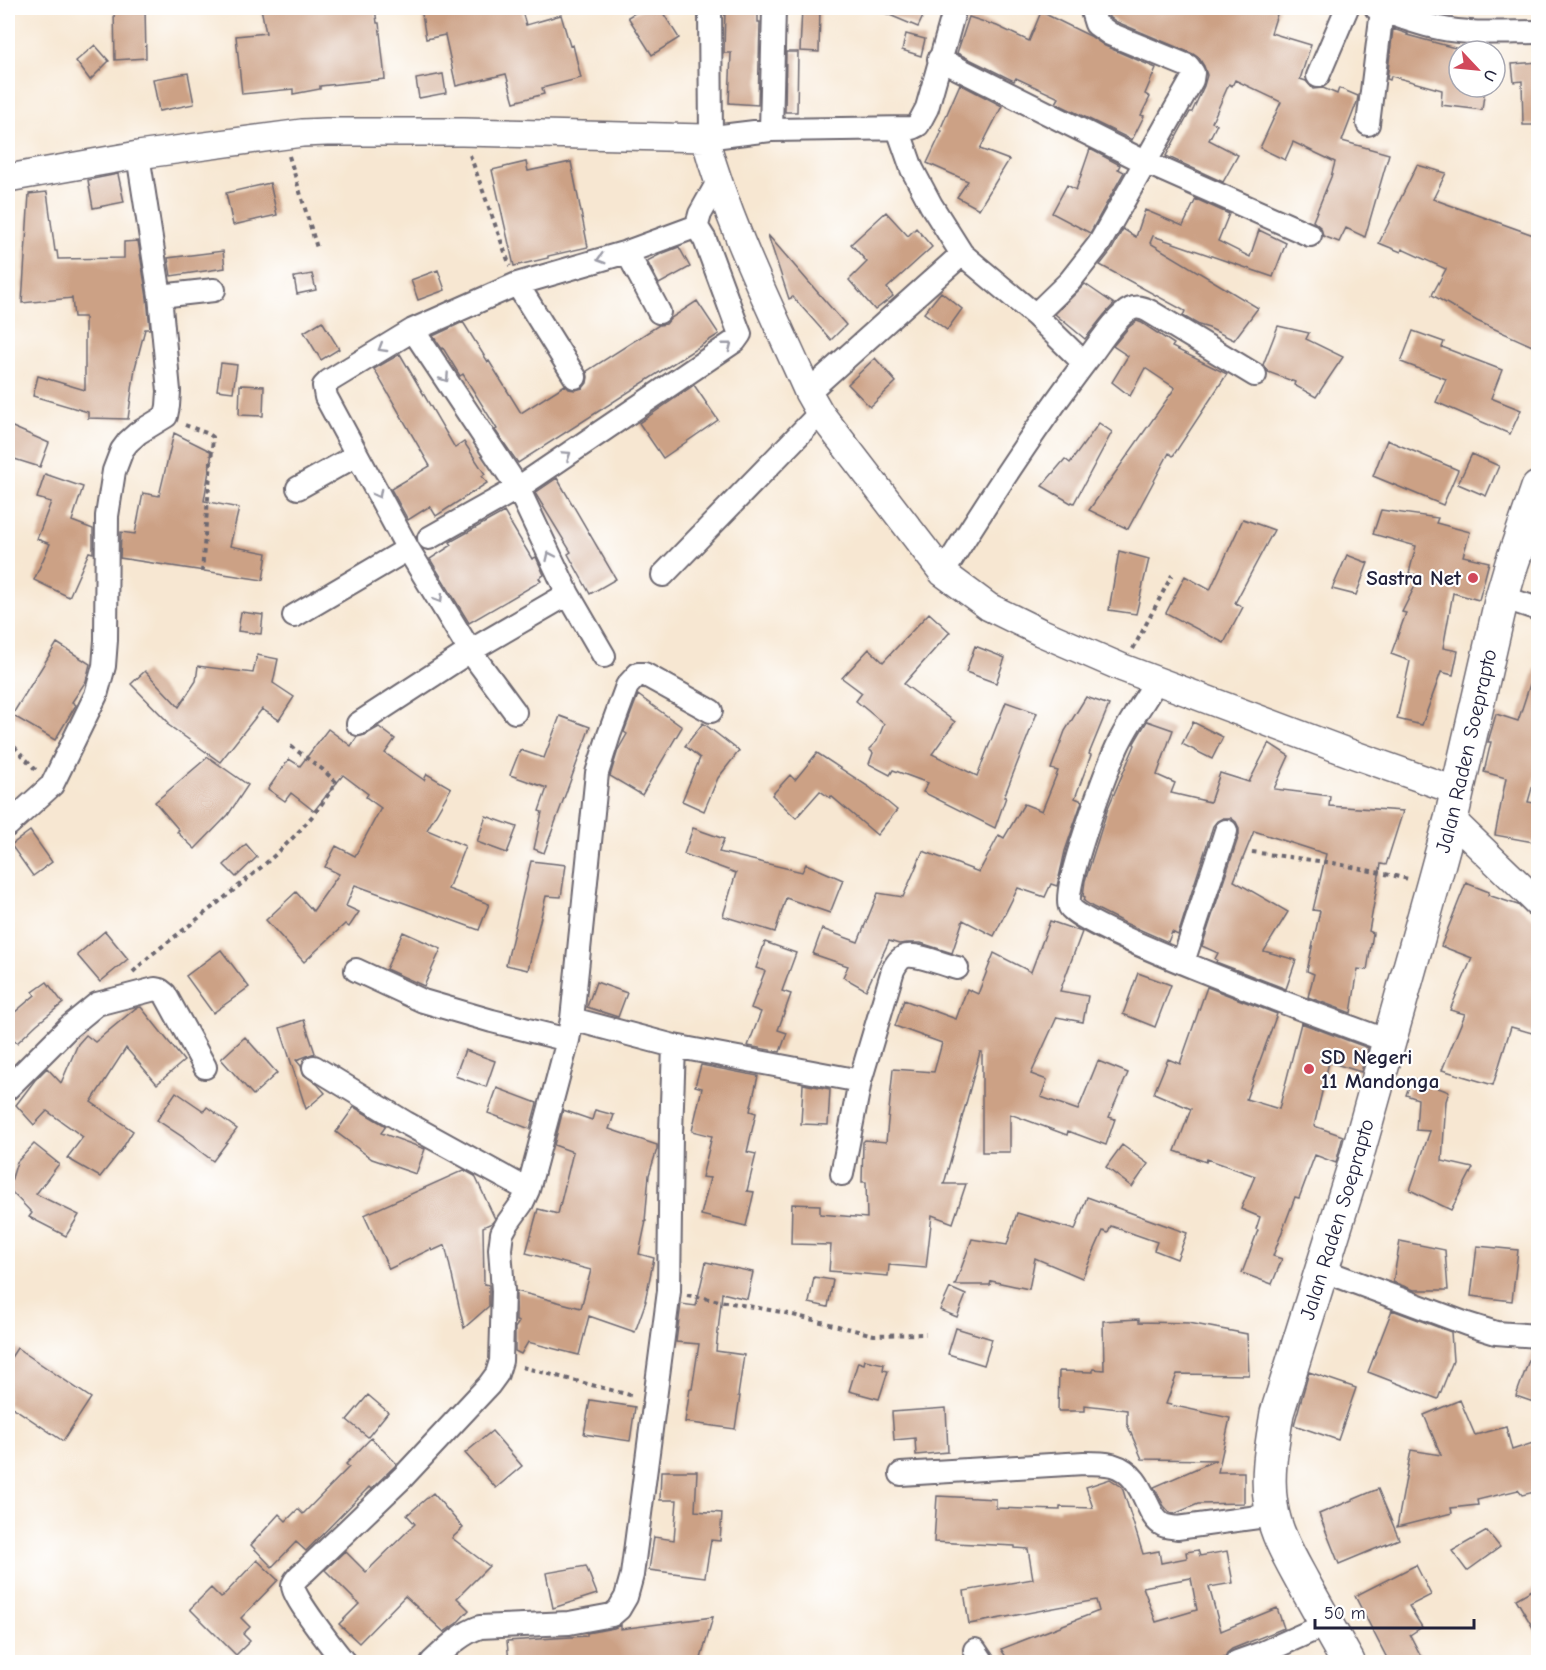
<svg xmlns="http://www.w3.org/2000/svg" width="1546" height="1670" font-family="'Comic Neue',sans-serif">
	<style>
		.building { fill: #cca185; fill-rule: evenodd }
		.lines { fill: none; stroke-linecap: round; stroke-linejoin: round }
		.minor-casing { stroke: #6d6770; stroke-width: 26 }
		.tertiary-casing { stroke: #6d6770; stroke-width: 30 }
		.trunk-casing { stroke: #6d6770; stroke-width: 36 }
		.path { stroke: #6d6770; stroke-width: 4; stroke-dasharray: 4.5 4.5; stroke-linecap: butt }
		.minor { stroke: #fff; stroke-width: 22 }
		.tertiary { stroke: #fff; stroke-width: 27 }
		.trunk { stroke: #fff; stroke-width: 33 }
		.oneway { stroke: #9c9ca7 }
		.poi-dot { fill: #d1495b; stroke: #fff; stroke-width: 2 }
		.labels { text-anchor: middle; stroke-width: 4.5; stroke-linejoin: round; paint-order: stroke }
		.poi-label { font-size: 21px; font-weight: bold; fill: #22223b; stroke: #fff; text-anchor: end }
		.street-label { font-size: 21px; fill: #22223b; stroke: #fff }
	</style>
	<rect width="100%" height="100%" fill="#fff"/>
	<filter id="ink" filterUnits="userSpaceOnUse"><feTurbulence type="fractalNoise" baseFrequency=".0167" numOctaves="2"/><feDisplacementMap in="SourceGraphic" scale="12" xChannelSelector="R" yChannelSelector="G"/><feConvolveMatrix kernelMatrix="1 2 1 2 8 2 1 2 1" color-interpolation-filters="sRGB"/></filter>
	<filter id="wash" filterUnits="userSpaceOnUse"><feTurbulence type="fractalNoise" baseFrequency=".008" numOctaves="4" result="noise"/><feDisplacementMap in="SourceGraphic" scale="24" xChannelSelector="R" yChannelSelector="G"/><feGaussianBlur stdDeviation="1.35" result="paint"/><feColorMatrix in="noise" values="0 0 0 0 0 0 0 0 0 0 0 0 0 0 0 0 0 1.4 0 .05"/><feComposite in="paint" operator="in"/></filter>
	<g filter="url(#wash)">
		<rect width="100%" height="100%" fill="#f7e7d2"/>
		<g id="blocks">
			<!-- building -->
			<path class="building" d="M114,8H145L146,58L115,60Z
				M261,8H375L377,23H379L385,79L320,86V89L293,94V89L242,94L236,36L266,33Z
				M421,8H521L526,25L561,15L570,46L573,45L581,78L542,88L544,94L514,102L506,74L456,86L445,35L426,39Z
				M643,8H660L679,38L652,55L628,17Z
				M725,8H758V22H760L758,105L729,103L731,53H724Z
				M802,8H820L819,52L800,51Z
				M873,8H927L918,27Z
				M1111,8H1279L1271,33L1311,45L1300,79L1306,81L1313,89L1323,88L1337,94L1339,88L1358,96L1357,102L1342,141L1389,154L1365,237L1346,228L1339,242L1323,236L1321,228L1313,221L1331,177L1335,162L1293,142L1285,160L1260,148L1281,102L1235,80L1232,86L1229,84L1212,122L1217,124L1209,140L1238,155L1223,182L1166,156L1190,112H1192L1204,86L1207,75L1204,66L1199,58L1193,54L1117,22L1108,16L1107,13Z
				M1041,12L1090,36L1105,46L1156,68L1145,94L1150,97L1141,115L1144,116L1132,140L1056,103L1059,98L1016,78L1014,81L957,53L969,17L997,26L1029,41Z
				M1393,29L1408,34L1407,35L1459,49V87H1485L1482,110L1441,105L1442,90L1391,76L1390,80L1387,79Z
				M906,34L925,39L921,56L902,50Z
				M95,45L109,61L90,80L76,61Z
				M786,52H798L797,112H785Z
				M1539,62V125H1523L1522,81L1514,82L1512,64Z
				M188,73L194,104L159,111L153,79Z
				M443,74L446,93L419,98L416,79Z
				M960,84L1002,106L980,149L1009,160L979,209L957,197L968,181L927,163L942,131L940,130Z
				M1090,149L1120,165L1118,169L1124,172L1090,233L1052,213L1067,185L1076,190Z
				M526,162L528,171L571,162L588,247L548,256V258L514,266L492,170Z
				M1417,165L1446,173L1433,199L1539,237V349L1477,321L1432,295L1446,269L1402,249L1401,252L1379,243Z
				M118,174L124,202L93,208L88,180Z
				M270,183L277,215L233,225L226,193Z
				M47,192L55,251H57L58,259L124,258V242L138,241L147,298L150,329H145L135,368L128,419L88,418V412L33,396L38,376L85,390V317H74L72,298L22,303L29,194Z
				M1196,199L1229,214L1218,241L1250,257L1259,230L1286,243L1273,277L1153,236L1150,243L1258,308L1234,340L1209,328L1199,325L1183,316L1185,311L1100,265L1111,251L1123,229L1136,237L1145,210L1183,226Z
				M886,212L908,236L916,228L932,247L887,288L893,296L875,310L849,280L867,262L851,244Z
				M768,235L846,325L831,340L793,297L789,299Z
				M679,247L690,267L659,284L647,261L661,254Z
				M223,251L225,268L171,276L168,258Z
				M438,270L445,290L418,300L411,280Z
				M312,274L316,290L297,294L294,277Z
				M1085,284L1114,304L1104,315L1085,339L1055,314Z
				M941,292L962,309L947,330L924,313Z
				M697,301L719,334L518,463L495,430L497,429L463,374L460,376L443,348L442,349L433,336L463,322L488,362L489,361L521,413L565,385L569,389L575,390L583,388L587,383L588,377L587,371L659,325L666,324L671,318Z
				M322,321L339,349L321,360L304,332Z
				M1137,321L1142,323L1174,344L1172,347L1227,374L1173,456L1169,453L1128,529L1089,510L1175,388L1145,368L1130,396L1112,382L1128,356L1113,346L1129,327Z
				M1278,326L1309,333L1306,339L1343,357L1316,397L1294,385L1295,382L1268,372L1263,365Z
				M1413,331L1444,342L1442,347L1502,370L1491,398L1521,410L1510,434L1436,402L1446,379L1401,362Z
				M400,354L455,448L464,442L485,474L482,476L487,483L436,516L430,506L408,520L391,489L430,466L374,369Z
				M875,358L896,382L870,407L848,384Z
				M221,363L237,365L233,392L217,390Z
				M240,385L264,386L263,416L239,415Z
				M694,385L718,420L663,458L639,423Z
				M1099,423L1112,432L1074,503L1072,502L1071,503L1042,486L1065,459L1070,463Z
				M8,425L49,443L40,467L8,457Z
				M174,433L212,452L204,501L239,508L230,546L267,553L263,580L120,558L121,532L135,534L143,493L159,496Z
				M1387,440L1458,470L1443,505L1373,476Z
				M1472,454L1499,466L1486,496L1458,484Z
				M45,474L83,487L72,521L93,529V553L89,552L69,597L34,580L50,544L37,539L51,502L37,498Z
				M557,478L616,579L590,594L568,554L571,552L535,493Z
				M1381,510L1438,518L1436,523L1470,532L1463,556L1489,562L1479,600L1453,593L1443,648L1458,651L1453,675L1441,672L1422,725L1397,719L1410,661L1391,654L1406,613L1402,612L1420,576L1409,573L1416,546L1373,534Z
				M504,512L532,559L536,557L544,575L539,578L541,581L469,623L430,559L452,545L450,542Z
				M1243,519L1274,530L1235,603L1243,607L1224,643L1166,613L1185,576L1210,590Z
				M1119,551L1149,559L1136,614L1109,610Z
				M1347,555L1368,563L1356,595L1332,589Z
				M241,612L263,615L261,634L238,631Z
				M929,613L950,632L904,684L955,722L932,754L977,776L1006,702L1037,713L1004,797H1006L995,828L923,792L928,783L893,770L890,775L869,764L873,753L869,749L877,741L884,724L856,701L862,693L842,678L869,649L883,662Z
				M57,643L90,664L86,681L72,702L76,705L55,740L12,715Z
				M975,646L1005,658L996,683L966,672Z
				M257,655L278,659L273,683L294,697L279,720L262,709L220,762L167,724L168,722L131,684L145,671L179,707L196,681L198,666L253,673Z
				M1535,669L1539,670V763L1528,802L1539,804V843L1495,835L1506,778L1484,772L1491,742H1488L1496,714L1518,721Z
				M638,695L682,727L642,795L610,776L618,750L627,734L624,732Z
				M1086,697L1109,705L1089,754L1091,755L1075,798L1082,801L1065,851L1057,886L1051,884L1045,897L1018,888L994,936L963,920L952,953L921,943H907L899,944L889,941L866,990L843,977L848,966L813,954L822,929L858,942L878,893L903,897L923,851L979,872L999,835L1004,838L1024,804L1042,811L1058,771L1051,769L1065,731Z
				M560,716L590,727L544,853L534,849L542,812L539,811L547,788L510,775L520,750L544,758Z
				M1147,721L1173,730L1157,775L1175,783L1171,793L1210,802L1220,773L1249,782L1269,743L1289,756L1274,789L1330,796L1329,806L1403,811L1386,865L1381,864L1369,931L1373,933L1367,970L1358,969L1351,1013L1308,997L1314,974L1307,971L1320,911L1313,910L1326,854L1254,831L1234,881L1288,912L1264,951L1296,960L1286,989L1216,962L1217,960L1215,959L1218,953L1202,946L1239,835V828L1236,822L1231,818H1223L1217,821L1213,826L1178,935L1172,932L1168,942L1125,923L1093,907L1084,901L1085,897L1083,896L1085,881L1108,808L1135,745L1134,744V743Z
				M1193,722L1223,737L1212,759L1182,744Z
				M703,723L739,751L718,778L704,811L682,801L700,758L685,746Z
				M379,727L395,739L385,753L424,780L427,774L451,788L427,830L465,846L448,889L489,904L479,930L355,885L346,906L359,912L349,927L345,924L304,962L266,920L296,892L313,911L339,874L325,867L336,846L355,856L381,808L366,797L368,794L343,775L314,811L291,793L285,801L268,789L289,759L300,766L328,729L351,746L357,737L365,735Z
				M817,753L869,787L897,810L877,835L831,796L830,798L820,791L796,818L772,795L790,775L795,780Z
				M208,757L248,785L228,815L195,849L177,832L179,830L155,802Z
				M486,816L517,827L507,853L477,842Z
				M693,828L724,839L719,852L802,872L806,864L843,880L830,913L786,898L775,932L723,916L736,873L684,854Z
				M30,831L52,862L33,876L11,845Z
				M246,844L257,857L236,877L224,865Z
				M531,861L566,865L561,897L546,896L528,970L506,965Z
				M1466,883L1489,892L1488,895L1518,905L1528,915L1534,918H1539V1035L1511,1027L1493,1085L1442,1070L1465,1014L1450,1010L1472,958L1441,946Z
				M1050,921L1082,932L1060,991L1088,996L1083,1022L1057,1017L1031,1074L1047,1080L1041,1097L1078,1110L1098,1061L1128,1073L1109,1117L1115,1119L1106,1145L1068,1131L1067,1135L1010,1114V1152H982V1052H980L944,1184H966L953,1223L932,1215L926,1268L889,1265L888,1276L829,1271L831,1245L791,1244L792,1204L820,1205V1214L867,1218L866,1182H862L863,1142L865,1140L886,1142L893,1069L934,1072L942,1043L895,1026L904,1000L956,1019L967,989L978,994L994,953L1031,972Z
				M105,931L128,959L100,982L77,955Z
				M403,932L441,949L424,986L386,969Z
				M765,942L796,953L782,991L791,994L778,1030L787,1033L780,1052L748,1046L761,1012L751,1008L765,971L756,968Z
				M221,950L249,987L213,1013L186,976Z
				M1138,973L1171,985L1155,1027L1123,1014Z
				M47,982L63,1003L37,1024L17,1043L8,1035V1018L35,995L33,992Z
				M596,982L627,993L618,1017L587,1007Z
				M1207,987L1277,1014L1246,1099L1279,1109L1301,1023L1368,1048L1361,1072L1329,1062L1314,1126L1343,1136L1336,1163L1315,1155L1299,1198L1295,1197L1273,1256L1282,1259L1272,1284L1242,1273L1258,1230L1256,1229L1260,1217L1241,1209L1255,1176L1207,1159L1206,1162L1175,1151L1191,1109L1154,1093L1168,1059L1180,1064Z
				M141,1007L184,1061L157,1084L126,1048L91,1102L133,1131L122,1149L100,1177L67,1158L83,1137L47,1111L34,1125L16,1105L35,1080L47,1068L61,1083L78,1044L86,1035L95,1042L136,1008Z
				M304,1020L315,1053L296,1060L301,1066L303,1074L318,1085L325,1093L306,1109L280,1028Z
				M245,1037L277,1073L253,1095L221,1059Z
				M465,1050L495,1061L486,1087L455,1076Z
				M701,1065L758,1076L750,1111L756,1113L747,1152L756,1154L747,1191L754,1192L746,1226L701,1215L710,1178L702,1177L712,1136L692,1131L702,1088L695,1086Z
				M1412,1078L1449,1092L1446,1101L1442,1161L1473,1168L1451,1210L1410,1190L1430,1131L1416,1130L1418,1099L1406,1095Z
				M803,1084L830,1089L828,1125L801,1124Z
				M497,1088L537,1103L530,1129L488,1113Z
				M176,1092L204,1111L207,1107L237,1129L213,1161L184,1139V1138L157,1120Z
				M354,1107L386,1126L381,1133L425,1149L416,1174L372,1159L336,1132Z
				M563,1110L592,1120L595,1110L614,1115L609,1129L657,1145V1149L649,1175L645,1221H646L639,1254L654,1258L645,1301H646L635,1332L589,1316L579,1355L528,1342L521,1354L515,1351V1328L519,1322L516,1321V1291L581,1308L591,1270L526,1253L538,1209L558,1214L573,1152L554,1145Z
				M34,1144L59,1164L36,1194L79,1215L66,1236L29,1217L32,1213L8,1188V1180L11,1181L17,1162Z
				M1122,1145L1148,1164L1132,1187L1106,1167Z
				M464,1170L475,1176L495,1219L492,1223L483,1227L484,1284L489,1285V1306L464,1328L445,1245L432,1251L431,1249L389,1269L364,1215Z
				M1087,1197L1187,1233L1177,1259L1154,1250L1157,1242L1111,1226L1108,1233L1103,1231L1082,1278L1035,1258L1029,1289L991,1281L990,1285H955L972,1239L1007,1245L1017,1213L1075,1230Z
				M1400,1241L1445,1250L1448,1290H1414L1393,1282Z
				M1477,1246L1518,1250L1512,1301L1471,1296Z
				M706,1262L753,1272L747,1299L722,1293L716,1351L744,1355L738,1396H740L735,1429L685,1422L690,1389H692L699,1344L676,1342L681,1304L696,1306Z
				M814,1277L833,1280L828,1307L809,1303Z
				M950,1288L966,1295L957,1317L940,1310Z
				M1392,1310L1451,1332L1453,1361L1438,1399L1368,1372Z
				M1139,1319V1322L1189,1323L1247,1334L1249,1375L1177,1374L1166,1404L1230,1418L1218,1472H1244V1503L1198,1504L1174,1514L1170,1513L1164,1506L1154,1487L1216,1460L1142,1459L1127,1424V1410L1085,1405V1411H1058L1059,1371L1093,1372V1369L1104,1370L1103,1321Z
				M956,1328L992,1339L984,1365L948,1354Z
				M17,1348L91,1398L63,1441L8,1404V1362Z
				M1533,1349H1539V1404L1516,1396Z
				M865,1360L884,1364L883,1370L888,1371L879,1399L849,1391L858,1362L864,1364Z
				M1309,1372L1356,1388L1338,1440L1294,1425Z
				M368,1395L388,1412L368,1437L347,1420Z
				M590,1400L635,1407L630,1441L584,1434Z
				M1460,1400L1475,1435L1506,1427L1512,1450L1539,1441V1491L1522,1495L1518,1490L1477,1500L1478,1505L1451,1508L1452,1513L1397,1527L1411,1450L1441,1455L1424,1415Z
				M946,1408L948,1452L916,1455L915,1438L894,1440L892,1412Z
				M492,1431L522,1466L496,1488L465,1453Z
				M371,1438L397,1464L371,1489L369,1487L306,1551L296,1542L272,1567L251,1545L279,1514L286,1521L298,1509L303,1514L349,1467L346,1464Z
				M661,1471H697L695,1511L722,1513L720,1541L711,1540L705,1577L649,1570L654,1537L674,1540L677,1500H660Z
				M1110,1479L1122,1487L1143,1554L1159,1551L1161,1563L1187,1558L1186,1552L1198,1550L1200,1556L1227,1551L1233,1583L1209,1587L1221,1631L1277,1608L1284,1628L1232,1649L1227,1653L1225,1657L1205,1662H1009L1001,1649L1099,1611L1096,1600L969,1624L964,1591L1033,1579L1028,1549L1015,1548V1546L934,1542L937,1496L996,1499V1508L1060,1510V1507L1093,1508L1086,1487ZM1191,1578L1197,1610L1156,1622L1143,1587Z
				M1378,1489L1399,1539L1339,1564L1319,1514Z
				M433,1493L463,1528L452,1538L489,1566L457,1598L469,1610L457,1623L444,1632L405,1596L359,1643L339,1624L359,1604L325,1570L345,1551L366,1572L415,1524L407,1515Z
				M1487,1531L1500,1547L1467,1571L1452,1551Z
				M257,1560L278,1580L241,1618L250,1627L243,1634L250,1641L236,1655L190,1609L211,1588L221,1598Z
				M1416,1565L1431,1595L1409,1606L1422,1627L1410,1635L1424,1662H1389L1355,1596Z
				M586,1566L597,1594L553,1608L546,1573Z
				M1539,1586V1638L1516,1599Z
				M713,1617L700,1662H587V1659L509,1662L507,1641L587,1636V1633L614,1628L621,1625V1629Z"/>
		</g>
	</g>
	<g filter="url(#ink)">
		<use href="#blocks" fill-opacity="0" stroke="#6d6770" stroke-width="1.5"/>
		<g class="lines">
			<!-- minor casing -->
			<g class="minor-casing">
				<path id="minor" d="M710,8L711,138
					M1376,8C1397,16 1418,24 1439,28C1471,35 1506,32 1538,32
					M939,59L1145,162L1310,235
					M1318,76L1347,8
					M1368,124L1382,10
					M898,129L912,169L931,205L962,254L1035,315L1084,363
					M771,130L774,8
					M705,138L771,130L912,128L918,125L927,108L955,8
					M696,229L700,214L718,182
					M627,252L659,312
					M517,284L575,377
					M160,296L214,290
					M1035,315L1070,281L1099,244L1192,80L1193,73L1188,66L1110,34L1096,24L1091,8
					M413,330L518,488L568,594L470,651L408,549L326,397L324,386L329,381L413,330L517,284L627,252L692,228L696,229
					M808,392L962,254
					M298,488L357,455
					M429,538L518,488L735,341L740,334L738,329L705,240L700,232L696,229
					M943,573C989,499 1036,426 1089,357C1099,344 1117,315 1131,309C1137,306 1143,308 1149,311L1255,375
					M663,575L820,413
					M568,594L604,656
					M1502,597L1538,609
					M294,616L408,549
					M1157,680C1144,702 1128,723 1117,747C1107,769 1061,890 1070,907C1082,930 1347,1026 1388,1041
					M358,724L470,651L515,712
					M8,825L52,785L96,695L104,666L106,640L107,516L114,471L122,450L128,442L138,433L166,416L168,406L169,391L160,296L138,155
					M1183,962L1226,831
					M356,970L423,1001L492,1021L568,1040
					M674,1046L860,1081
					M314,1067L406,1123L528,1190
					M8,1088L69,1027L97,1004L155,989L160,990L165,994L205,1067
					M842,1174L860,1081L893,970C896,964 900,957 907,956C919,954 944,965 957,968
					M1322,1270L1467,1324L1496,1333L1538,1336
					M901,1474L1084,1463C1093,1463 1104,1463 1112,1465C1147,1475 1144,1516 1163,1525C1167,1527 1173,1527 1177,1528L1273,1515
					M975,1650L983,1662
					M344,1662C335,1651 292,1596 293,1586C294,1580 300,1575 305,1571L402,1478L489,1385L497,1374L501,1361L503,1291L500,1249L502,1233L507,1224L522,1203L528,1190L568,1040L572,1019L597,773L609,735L627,686L638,674H644L711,711
					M432,1662C447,1648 460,1634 480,1627L569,1623L612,1615L619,1609L626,1597L632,1575L669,1291L671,1133L674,1046L572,1019
					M1237,1662L1262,1653L1327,1624"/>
			</g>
			<!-- tertiary casing -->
			<g class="tertiary-casing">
				<path id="tertiary" d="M8,178L138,155L302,133L327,132H462L705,138C729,226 771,309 808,392L820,413L943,573L989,607L1040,632L1123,668L1355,755L1457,791
					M1451,819L1538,903"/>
			</g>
			<!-- trunk casing -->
			<g class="trunk-casing">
				<g id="trunk">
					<path id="s1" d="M1348,1662C1333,1636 1318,1609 1303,1582C1290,1558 1275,1533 1271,1505C1266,1475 1272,1444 1277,1413L1353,1170L1433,885L1451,819L1502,597L1512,563L1538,488"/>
				</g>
			</g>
			<!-- path -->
			<path class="path" d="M470,155L510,266
				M289,156L317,248
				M185,425L209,434L213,437L202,572
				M1133,649L1172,575
				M8,740L36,770
				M1252,852L1333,863L1409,879
				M133,972L151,955C176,936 200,917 224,898C266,864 309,829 336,782L322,769L289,745
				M687,1295L781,1312L874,1335L926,1334
				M522,1367L634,1396"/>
			<!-- minor -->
			<use href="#minor" class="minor"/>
			<!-- tertiary -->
			<use href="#tertiary" class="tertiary"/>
			<!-- trunk -->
			<use href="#trunk" class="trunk"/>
		</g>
		<!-- one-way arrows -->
		<defs><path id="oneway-chevron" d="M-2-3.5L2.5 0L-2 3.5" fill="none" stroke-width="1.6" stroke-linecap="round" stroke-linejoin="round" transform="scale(1.5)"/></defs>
		<g class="oneway">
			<use href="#oneway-chevron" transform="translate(601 259) rotate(164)"/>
			<use href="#oneway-chevron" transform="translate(728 346) rotate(-38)"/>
			<use href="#oneway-chevron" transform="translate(382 348) rotate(149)"/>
			<use href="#oneway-chevron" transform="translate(445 378) rotate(56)"/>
			<use href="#oneway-chevron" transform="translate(567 455) rotate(-34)"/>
			<use href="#oneway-chevron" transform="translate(378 494) rotate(62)"/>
			<use href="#oneway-chevron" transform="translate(550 556) rotate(-115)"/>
			<use href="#oneway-chevron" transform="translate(439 599) rotate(58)"/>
		</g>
	</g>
	<!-- markers -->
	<g class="poi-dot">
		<circle cx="1473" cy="578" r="6"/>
		<circle cx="1309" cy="1069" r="6"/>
	</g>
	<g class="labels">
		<!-- poi labels -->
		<g class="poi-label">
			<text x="1461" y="585">Sastra Net</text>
			<text x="1321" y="1064" text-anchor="start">SD Negeri<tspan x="1321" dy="24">11 Mandonga</tspan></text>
		</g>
		<!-- street labels -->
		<g class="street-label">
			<text dy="7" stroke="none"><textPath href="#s1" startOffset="957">Jalan Raden Soeprapto</textPath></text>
			<text dy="7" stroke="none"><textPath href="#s1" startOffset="471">Jalan Raden Soeprapto</textPath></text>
		</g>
	</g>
	<!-- margin -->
	<rect width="1546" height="1670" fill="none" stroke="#fff" stroke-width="30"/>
	<!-- north arrow -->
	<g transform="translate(1477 69) rotate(116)"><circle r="28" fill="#ffffff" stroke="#a7a7b1" stroke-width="1.5"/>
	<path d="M0-4.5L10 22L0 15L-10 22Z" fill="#d1495b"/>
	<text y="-9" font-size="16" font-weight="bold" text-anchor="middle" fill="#22223b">U</text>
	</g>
	<!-- scale -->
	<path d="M1315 1619v9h159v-9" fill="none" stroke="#22223b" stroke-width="3"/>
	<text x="1324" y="1619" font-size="18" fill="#22223b" stroke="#ffffff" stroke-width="4.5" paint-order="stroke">50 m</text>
</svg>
